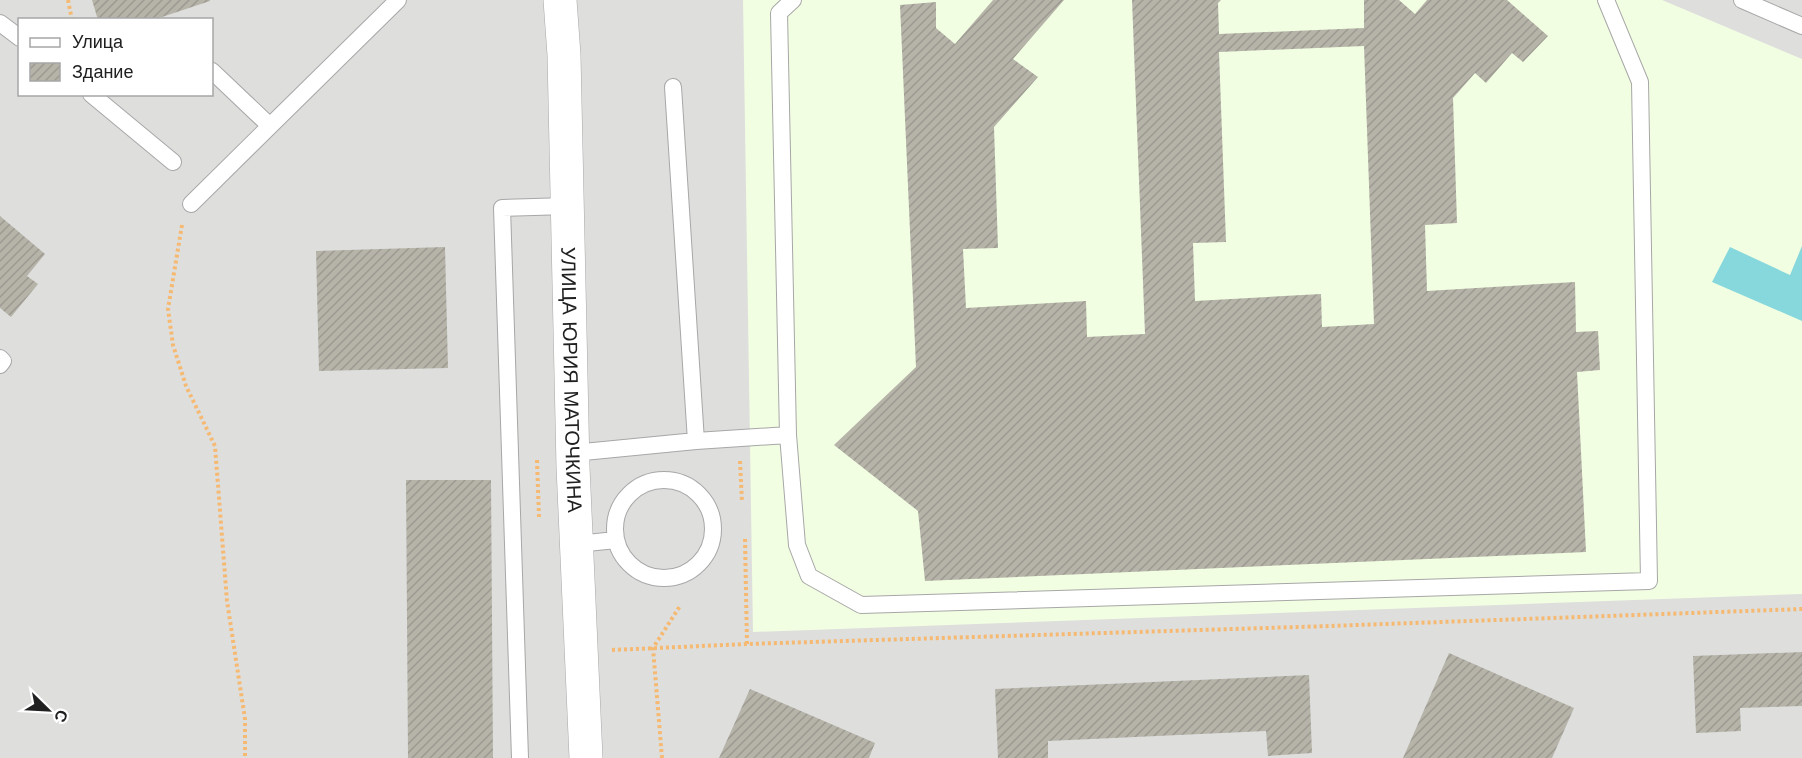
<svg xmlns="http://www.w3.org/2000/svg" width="1802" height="758" font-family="'Work Sans',sans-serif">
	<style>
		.residential { fill: #dededd; fill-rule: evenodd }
		.education { fill: #f2fee2 }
		.pitch { fill: #87d8dd }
		.building { fill: url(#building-hatch); fill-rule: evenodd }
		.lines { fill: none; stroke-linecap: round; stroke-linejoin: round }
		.service-casing { stroke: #a7a7a7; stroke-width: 18 }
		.tertiary-casing { stroke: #a7a7a7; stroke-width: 34 }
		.path { stroke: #f6b972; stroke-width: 4; stroke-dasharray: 3 3; stroke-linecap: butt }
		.service { stroke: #fff; stroke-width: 16 }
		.tertiary { stroke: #fff; stroke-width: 33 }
		.labels { text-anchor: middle; stroke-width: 6; stroke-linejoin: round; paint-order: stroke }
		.street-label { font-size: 20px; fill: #202020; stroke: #fff }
	</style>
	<defs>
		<pattern id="building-hatch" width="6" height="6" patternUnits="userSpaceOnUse" patternTransform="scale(1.5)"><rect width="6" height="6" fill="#b6b4a9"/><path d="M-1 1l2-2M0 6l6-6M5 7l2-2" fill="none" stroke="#9c9a91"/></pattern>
	</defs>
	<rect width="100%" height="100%" fill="#eff0e7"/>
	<!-- residential -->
	<path class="residential" d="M0,0H1802V758H0ZM20,20H212V94H20Z"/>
	<!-- education -->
	<path class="education" d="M743,0H1662L1802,59V594L753,632Z"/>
	<!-- pitch -->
	<path class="pitch" d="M1802,246V321L1712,282L1730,247L1790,275Z"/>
	<!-- building -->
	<path class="building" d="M92,0H210V1L153,20H98Z
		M993,0H1064L1013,59L1038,77L994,127L998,248L963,249L966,308L1086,301L1087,337L1145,334L1132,0H1221L1218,3L1219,34L1364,28V0H1399L1415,14L1427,0H1507L1548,36L1523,62L1512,53L1486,83L1475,73L1453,98L1457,223L1425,225L1427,291L1575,282L1576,332L1598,331L1600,370L1577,372L1586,552L925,581L918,511L834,445L916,367L900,5L936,2V28L955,44ZM1364,46L1374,324L1322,327L1321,294L1195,301L1193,243L1226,242L1219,52Z
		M0,216L45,254L27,276L38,284L11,317L0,308Z
		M445,247L448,368L319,371L316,251Z
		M406,480H491L493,758H408Z
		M1802,652V706L1740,708L1741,731L1696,733L1693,656Z
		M1449,653L1574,708L1552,758H1403Z
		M1309,675L1312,753L1268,756L1266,731L1048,741V758H998L995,689Z
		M750,689L875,743L869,758H719Z"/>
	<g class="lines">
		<!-- service casing -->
		<g class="service-casing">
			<path id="service" d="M793,0L779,13L788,435L797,545L809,576L861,605L1649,581L1640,82L1606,0
				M1742,0L1802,26
				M0,23L20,38
				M212,71L270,126L398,0
				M91,94L173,162
				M191,204L270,126
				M0,358L3,361L0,365
				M696,441L788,435
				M573,453L696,441L673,87
				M615 529a49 49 0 1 1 98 0a49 49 0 1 1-98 0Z
				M577,544L616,540
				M520,758L502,208L568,206"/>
		</g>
		<!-- tertiary casing -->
		<g class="tertiary-casing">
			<g id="tertiary">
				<path id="s1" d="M560,0L564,55L573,467L586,758"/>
			</g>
		</g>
		<!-- path -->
		<path class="path" d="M68,0L72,20
			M182,225L168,309L173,345L186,386L215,446L227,601L245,719V758
			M537,460L539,518
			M740,461L742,502
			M745,539L747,644
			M612,650L747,644L1330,626L1802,609
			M662,758L653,648L680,606"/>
		<!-- service -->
		<use href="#service" class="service"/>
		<!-- tertiary -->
		<use href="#tertiary" class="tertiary"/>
	</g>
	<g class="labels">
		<!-- street labels -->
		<g class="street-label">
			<text dy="7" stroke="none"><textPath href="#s1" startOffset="380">УЛИЦА ЮРИЯ МАТОЧКИНА</textPath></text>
		</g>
	</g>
	<!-- legend -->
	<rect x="18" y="18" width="195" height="78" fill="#ffffff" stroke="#a6a6a6" stroke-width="1.5"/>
	<rect x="30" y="38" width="30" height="9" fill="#ffffff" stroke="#a6a6a6" stroke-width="1.5"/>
	<text x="72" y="48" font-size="18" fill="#202020">Улица</text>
	<rect x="30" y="63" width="30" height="18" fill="url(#building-hatch)" stroke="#a6a6a6" stroke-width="1.5"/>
	<text x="72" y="78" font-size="18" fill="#202020">Здание</text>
	<!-- north arrow -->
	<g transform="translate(48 710) rotate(114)" stroke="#ffffff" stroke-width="4.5" paint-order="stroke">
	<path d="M0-4.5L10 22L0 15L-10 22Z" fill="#202020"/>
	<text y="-9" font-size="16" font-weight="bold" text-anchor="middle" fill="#202020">С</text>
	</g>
</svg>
